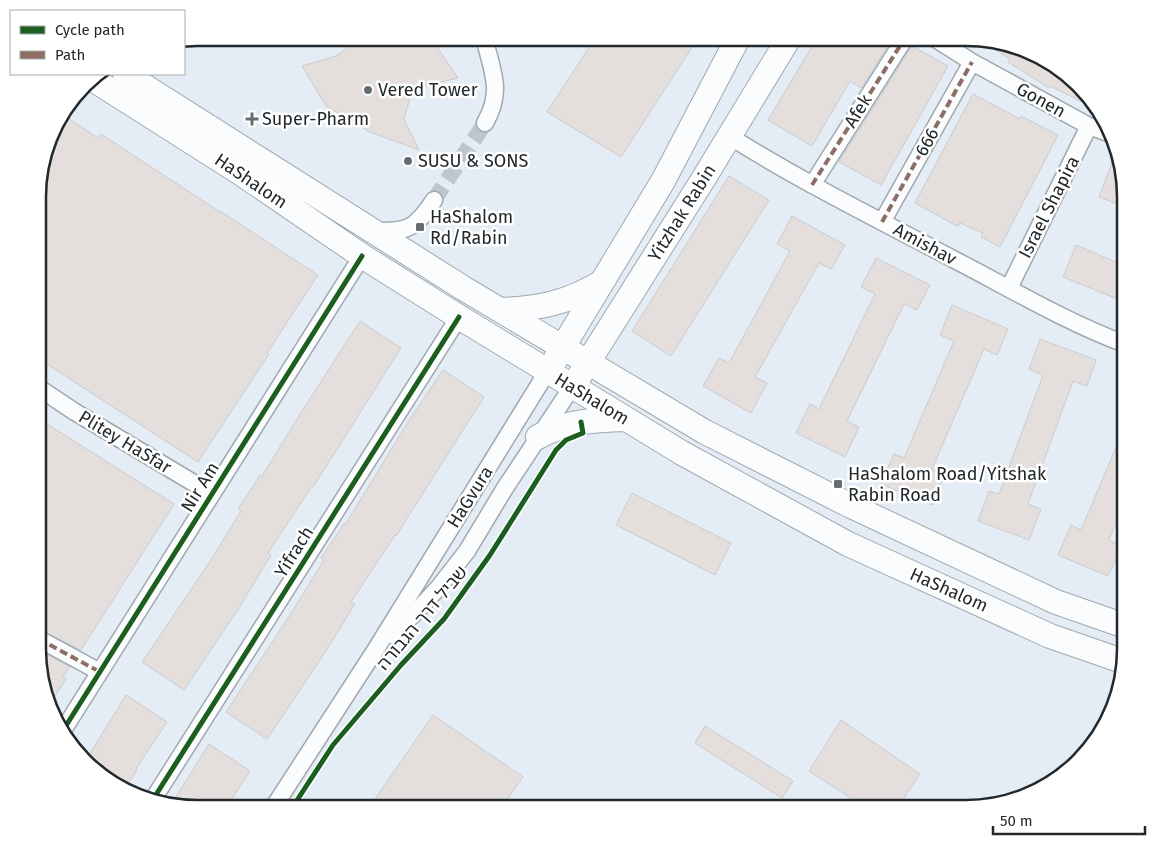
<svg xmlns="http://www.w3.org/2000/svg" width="1163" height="846" font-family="'Fira Sans','Noto Sans Hebrew',sans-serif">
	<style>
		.building { fill: #e4dedd; stroke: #cbcbcd }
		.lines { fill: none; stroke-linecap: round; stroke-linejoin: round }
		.street-tunnel { stroke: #bdc6cd; stroke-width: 16; stroke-dasharray: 16 8; stroke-linecap: butt }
		.street-casing { stroke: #a0a8ae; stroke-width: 19 }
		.secondary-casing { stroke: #a0a8ae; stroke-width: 26 }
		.street { stroke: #fbfcfe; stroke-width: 16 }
		.secondary { stroke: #fbfcfe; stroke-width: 24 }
		.quiet { stroke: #8d6e63; stroke-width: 4; stroke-dasharray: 8 4; stroke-linecap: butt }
		.cycleway-casing { stroke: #fff; stroke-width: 8 }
		.cycleway { stroke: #1b5e20; stroke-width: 5 }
		.poi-dot { fill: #666d72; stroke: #fff; stroke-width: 2 }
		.labels { text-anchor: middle; stroke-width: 5; stroke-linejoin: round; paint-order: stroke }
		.poi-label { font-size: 18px; fill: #22282c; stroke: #fff; text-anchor: start }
		.street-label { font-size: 18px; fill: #22282c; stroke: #fff }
		.rim { fill: none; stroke: #22282c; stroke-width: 2.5 }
	</style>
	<rect width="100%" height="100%" fill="#e4edf5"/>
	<!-- building -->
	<path class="building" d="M361,38H431L458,78L429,85L411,95L404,119L419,150L370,132L326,106L302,66L336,56Z
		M595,38H698L621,157L547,112Z
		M817,38H893L861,88L850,81L812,146L768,120Z
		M983,39L1027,50L1063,71L1093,107L1050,86L1049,88L1008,62L1010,59L982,41Z
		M912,46L948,66L881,185L839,162Z
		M973,94L1020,119L1021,116L1058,135L1000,247L981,237L983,233L960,223L958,226L955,225L915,203Z
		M62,114L98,138L101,134L220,212V211L318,275L267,353L269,354L198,462L39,359V176L59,117Z
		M1116,152L1125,187V207L1099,197Z
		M729,176L769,200L671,356L632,331Z
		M792,216L845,245L831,269L819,263L755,377L767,383L751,413L703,386L719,358L729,363L790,251L777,244Z
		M1076,245L1125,266V302L1063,277Z
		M876,258L930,285L917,310L904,304L847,421L859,427L845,457L796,433L810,404L819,409L875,294L861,287Z
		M952,305L1008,329L997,355L984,349L932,469L945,474L932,505L881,484L894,454L904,458L954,341L940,335Z
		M360,321L401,348L313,487L312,486L268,553L271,555L239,608L184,690L142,662L209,563L241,511L238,509L260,475L262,476L304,408Z
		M1040,339L1096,360L1087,386L1073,381L1028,504L1041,509L1029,540L978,521L989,491L999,494L1043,375L1029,369Z
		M443,370L484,397L396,536L395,535L351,602L355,604L322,657L267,739L226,712L292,612L324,560L321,558L344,524L345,525L408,422Z
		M39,419L174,504L81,650L39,629Z
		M1125,426V503L1109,540L1122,546L1108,576L1058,555L1071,525L1081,530Z
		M632,493L731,543L715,575L616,525Z
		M39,650L70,667L63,677L66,679L50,703L39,670Z
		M126,695L167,722L136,769L137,770L125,789L100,775L86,760Z
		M433,715L523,777L501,808H387L375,799Z
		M841,720L920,774L897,808H866L809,771Z
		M705,726L793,781L782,798L695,743Z
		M209,744L250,771L226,808H187L171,805Z"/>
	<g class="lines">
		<!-- street-tunnel -->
		<path class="street-tunnel" d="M434,200L485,123"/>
		<!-- street casing -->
		<g class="street-casing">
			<path id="street" d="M934,38L972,62L1089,126L1111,134
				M485,123C502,93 494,76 486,45L490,38
				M729,136C802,182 879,220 955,260C1011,289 1066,322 1125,344
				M812,185L905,38
				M882,222L972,62
				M374,231C408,232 415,229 434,200
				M1009,288L1089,126
				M39,388L75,412L212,494
				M391,635L416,612L439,587L467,551L505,488L572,387
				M39,639L100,672
				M62,732L362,256
				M152,801L459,317
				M273,808L376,649L547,372"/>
		</g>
		<!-- secondary casing -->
		<g class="secondary-casing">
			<path id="secondary" d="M125,74L463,288L705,432L851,506L1056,602L1125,626
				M91,78L239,172L362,256L459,317L682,453L848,544L1050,636L1125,662
				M501,310C538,309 570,302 602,282
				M555,360L663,181L738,38
				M580,375L704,178L789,38
				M538,437C565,421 595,420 626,419"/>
		</g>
		<!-- street -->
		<use href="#street" class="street"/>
		<!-- secondary -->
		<use href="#secondary" class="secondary"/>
		<!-- quiet -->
		<path class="quiet" d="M812,185L905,38
			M882,222L972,62
			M39,639L100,672"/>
		<!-- cycleway casing -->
		<g class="cycleway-casing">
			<path id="cycleway" d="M62,732L362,256
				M152,801L459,317
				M292,808L333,745L401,665L444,619L490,555L556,450L566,440L583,433L581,422"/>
		</g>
		<!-- cycleway -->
		<use href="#cycleway" class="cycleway"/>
	</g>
	<!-- markers -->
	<g class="poi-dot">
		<circle cx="368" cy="90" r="5"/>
		<path d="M249.5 111.5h5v5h5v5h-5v5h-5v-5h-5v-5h5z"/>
		<circle cx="408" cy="161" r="5"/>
		<rect x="415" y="222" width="10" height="10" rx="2.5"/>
		<rect x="833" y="479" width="10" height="10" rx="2.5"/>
	</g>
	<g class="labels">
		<!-- poi labels -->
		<g class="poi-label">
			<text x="378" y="96">Vered Tower</text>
			<text x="262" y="125">Super-Pharm</text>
			<text x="418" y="167">SUSU &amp; SONS</text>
			<text x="430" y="223">HaShalom<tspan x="430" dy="21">Rd/Rabin</tspan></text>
			<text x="848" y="480">HaShalom Road/Yitshak<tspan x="848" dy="21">Rabin Road</tspan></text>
		</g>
		<!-- street labels -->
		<g class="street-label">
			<text transform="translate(1041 100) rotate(29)" y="6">Gonen</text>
			<text transform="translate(858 111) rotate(-58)" y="6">Afek</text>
			<text transform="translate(927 142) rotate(-61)" y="6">666</text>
			<text transform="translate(251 181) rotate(34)" y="6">HaShalom</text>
			<text transform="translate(1049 207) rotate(-63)" y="6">Israel Shapira</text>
			<text transform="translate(682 213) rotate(-58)" y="6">Yitzhak Rabin</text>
			<text transform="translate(925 244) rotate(28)" y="6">Amishav</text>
			<text transform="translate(592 399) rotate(31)" y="6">HaShalom</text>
			<text transform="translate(125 442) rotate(31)" y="6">Plitey HaSfar</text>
			<text transform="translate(200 487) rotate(-58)" y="6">Nir Am</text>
			<text transform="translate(470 497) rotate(-58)" y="6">HaGvura</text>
			<text transform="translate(294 552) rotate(-58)" y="6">Yifrach</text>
			<text transform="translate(949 590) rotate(24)" y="6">HaShalom</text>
			<text transform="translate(422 618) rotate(-50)" y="6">שביל דרך הגבורה</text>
		</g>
	</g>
	<!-- crop -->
	<path d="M0 0H1163V846H0ZM197 46H966A151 151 0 0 1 1117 197V649A151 151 0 0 1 966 800H197A151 151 0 0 1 46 649V197A151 151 0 0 1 197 46Z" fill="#fff" fill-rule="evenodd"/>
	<path class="rim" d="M197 46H966A151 151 0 0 1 1117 197V649A151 151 0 0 1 966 800H197A151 151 0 0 1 46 649V197A151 151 0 0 1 197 46Z"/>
	<!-- legend -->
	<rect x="10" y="10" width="175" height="65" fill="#ffffff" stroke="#a7a9ab"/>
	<rect x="20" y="26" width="25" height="8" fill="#1b5e20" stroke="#a7a9ab"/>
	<text x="55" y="35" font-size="15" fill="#22282c">Cycle path</text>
	<rect x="20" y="51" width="25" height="8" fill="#8d6e63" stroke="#a7a9ab"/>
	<text x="55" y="60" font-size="15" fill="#22282c">Path</text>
	<!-- scale -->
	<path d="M993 826v8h152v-8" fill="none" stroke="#22282c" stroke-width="2.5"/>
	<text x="1000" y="826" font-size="15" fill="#22282c" stroke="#ffffff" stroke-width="4" paint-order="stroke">50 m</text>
</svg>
